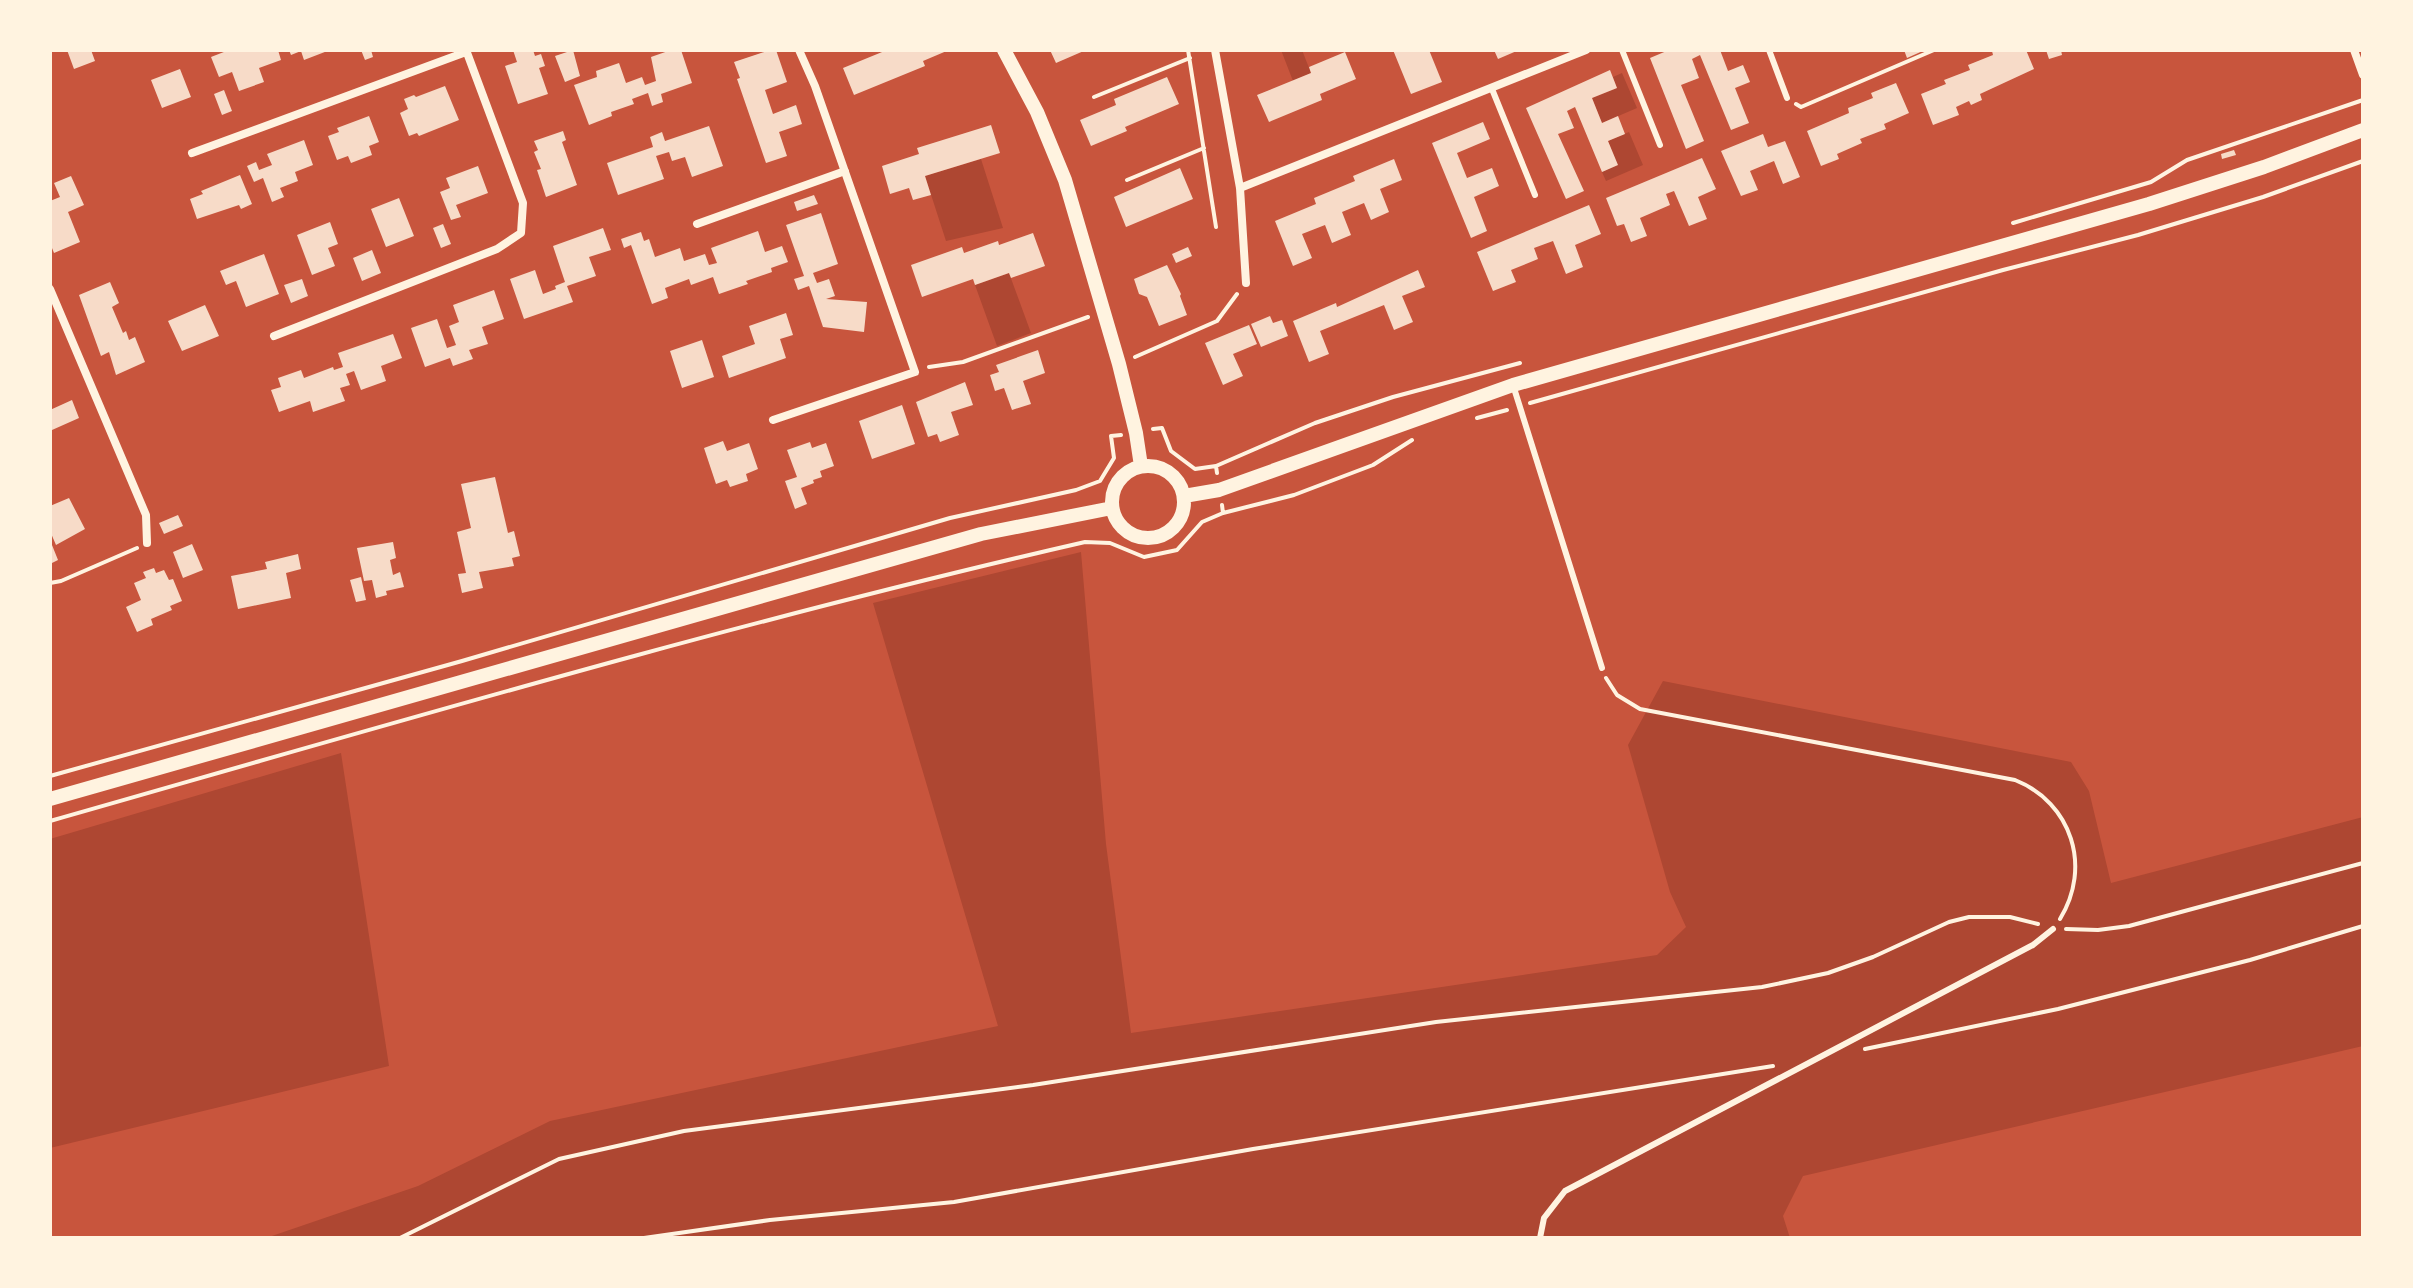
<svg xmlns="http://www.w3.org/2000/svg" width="2413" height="1288" font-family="Inter,sans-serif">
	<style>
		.green { fill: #ae4732 }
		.building { fill: #f7dbc8 }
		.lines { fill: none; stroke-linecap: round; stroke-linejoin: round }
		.path { stroke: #fff3e0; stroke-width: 4 }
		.service { stroke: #fff3e0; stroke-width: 6 }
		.minor { stroke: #fff3e0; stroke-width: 8 }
		.tertiary { stroke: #fff3e0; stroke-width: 14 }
	</style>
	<rect width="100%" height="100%" fill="#c8553d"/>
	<!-- green -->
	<path class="green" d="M1281,50H1302L1311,73L1293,81Z
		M1622,73L1637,108L1602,123L1592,98L1617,88L1613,77Z
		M1629,132L1643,165L1606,181L1602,172L1617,165L1608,141Z
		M981,159L1003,228L946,241L925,176Z
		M1009,273L1031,333L997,346L975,285Z
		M1081,552L1106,844L1131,1033L1657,955L1686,927L1670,892L1628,745L1663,681L2071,762L2089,791L2111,883L2363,817V1046L1803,1176L1783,1216L1790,1238H266L418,1186L550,1121L998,1026L873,603Z
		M341,753L389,1066L50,1148V839Z"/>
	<!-- building -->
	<path class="building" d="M67,50H91L95,61L74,69Z
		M229,50H278L281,60L259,68L264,82L239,91L232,72L219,77L211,57Z
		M289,50H330L304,60L301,51L291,55Z
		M361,50H371L373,57L365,60Z
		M513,50H533L535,56L541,54L545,66L539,68L548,94L518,104L505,66L517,62Z
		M573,50L580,76L565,82L555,56Z
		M671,50H681L692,83L661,94L663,102L652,106L648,93L632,99L634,104L611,112L612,116L589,125L574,85L597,77L596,71L619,63L626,83L642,77L645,85L656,81L651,57Z
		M770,50H776L787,82L765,90L773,114L796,105L802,124L779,132L787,156L766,163L737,79L740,78L734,62Z
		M887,50H949L923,61L925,66L854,95L843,68Z
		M1050,50H1086L1056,63Z
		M1393,50H1429L1442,82L1411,94Z
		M1494,50H1519L1498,59Z
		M1669,50H1720L1728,71L1743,65L1750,82L1735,88L1749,123L1731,130L1700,55L1692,59L1699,78L1681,85L1704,141L1686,149L1650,58Z
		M1904,50H1925L1907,58Z
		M2026,50L2034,69L1980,94L1982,100L1971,105L1969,101L1956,107L1959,115L1933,125L1921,94L1946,84L1944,80L1970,70L1968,65L1993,55L1992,51Z
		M2046,50H2061L2062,55L2049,59Z
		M1345,52L1356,79L1320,94L1322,100L1269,122L1257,95L1311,73L1309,67Z
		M180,69L191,97L162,108L151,80Z
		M1610,70L1617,88L1592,98L1602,123L1618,116L1625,134L1608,141L1618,165L1602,172L1575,107L1567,111L1574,128L1558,134L1584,191L1566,199L1526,108Z
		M1167,77L1179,104L1125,127L1127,131L1091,146L1080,120L1116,105L1114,99Z
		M1896,83L1909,113L1884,124L1886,129L1860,139L1862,143L1837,154L1839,159L1821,166L1807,131L1849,113L1848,108L1873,98L1871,93Z
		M445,86L459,120L419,136L417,133L409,136L400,113L408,109L404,99L414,95L416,97Z
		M224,90L232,111L222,115L214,94Z
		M369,116L379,142L369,146L372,155L351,163L348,156L337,160L328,136L339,132L337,128Z
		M1483,122L1490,139L1457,153L1467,178L1492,168L1499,186L1474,197L1487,231L1471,238L1432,143Z
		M991,125L1000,153L925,176L931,195L913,200L909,188L890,194L882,166L919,154L917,148Z
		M709,126L723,166L692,177L685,157L672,161L669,152L656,156L664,179L618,195L607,163L653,147L650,137L662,132L665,141Z
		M563,131L566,140L562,142L577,185L546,197L537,170L541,169L534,152L538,150L534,141Z
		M1763,134L1768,147L1785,141L1800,177L1783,184L1774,161L1750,171L1758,190L1741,196L1721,151Z
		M304,140L313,165L295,172L298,181L280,188L284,197L272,202L263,178L254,182L247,166L256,162L259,170L272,165L267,154Z
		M2234,150L2236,155L2222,159L2221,154Z
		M1702,158L1716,189L1698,197L1707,219L1689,226L1674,191L1666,194L1670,205L1640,218L1647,236L1631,242L1624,224L1617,226L1606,198Z
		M1394,159L1402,180L1380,189L1389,212L1371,220L1364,203L1342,212L1351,235L1332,243L1325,225L1302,234L1312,258L1293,266L1275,221L1316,204L1314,198L1355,181L1353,176Z
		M478,166L488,193L456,205L461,217L451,220L440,192L450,188L446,178Z
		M1180,168L1193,199L1126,227L1114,197Z
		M240,175L252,204L241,209L239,205L197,219L190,199L203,194L201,191Z
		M71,176L84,205L68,212L80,242L54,253L50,243V201L60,197L54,183Z
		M814,195L818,204L797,211L794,202Z
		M399,198L414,236L386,247L371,209Z
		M1589,205L1601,234L1575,245L1583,267L1566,274L1553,241L1534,248L1538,259L1511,270L1516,282L1493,291L1477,252Z
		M821,213L838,264L813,273L817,283L829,279L835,296L826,299L867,302L864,332L823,327L809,286L798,290L794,279L804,276L786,225Z
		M330,222L338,244L328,248L335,266L312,275L297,235Z
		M443,224L451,244L441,248L433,228Z
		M603,228L611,250L589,257L596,276L567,286L573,302L524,319L510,279L535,270L543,294L556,289L555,286L565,282L553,246Z
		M758,231L765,252L782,246L788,262L771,268L772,272L746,281L748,284L719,294L713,277L691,285L689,279L665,288L668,298L652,304L631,245L624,248L621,239L641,232L644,241L649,239L655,257L680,248L684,261L705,254L709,265L717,263L711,248Z
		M1033,233L1045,266L1011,278L1009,273L975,285L973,279L922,297L911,265L962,247L964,253L998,241L999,245Z
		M1188,247L1192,256L1176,263L1172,254Z
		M372,250L381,273L362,281L353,258Z
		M264,254L279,294L246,307L236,281L226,285L220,271Z
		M1167,265L1181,294L1180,296L1187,315L1159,326L1147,297L1139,294L1134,279Z
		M1418,270L1425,287L1402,296L1413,322L1394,330L1384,305L1320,331L1329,354L1309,362L1293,321L1336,303L1337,307Z
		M302,279L308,296L291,303L284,285Z
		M110,282L119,303L112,307L123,333L126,331L129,340L135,337L145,362L116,375L109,352L101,356L79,295Z
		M494,290L504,319L482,327L488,344L469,350L473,359L453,366L450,358L425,367L411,328L437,319L447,348L456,345L449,326L459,322L453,305Z
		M205,305L219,336L182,351L168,321Z
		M786,313L793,335L780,339L786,358L729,378L722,356L755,344L749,326Z
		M1270,316L1273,323L1282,320L1288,336L1261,347L1251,324Z
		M1249,325L1257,344L1233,354L1243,376L1223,385L1205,343Z
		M393,334L402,358L381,366L386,381L361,390L354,371L346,374L350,385L340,388L345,401L313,412L310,401L279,412L271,390L281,387L278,378L301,370L304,378L333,367L334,370L343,367L338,353Z
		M702,340L714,377L682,388L670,351Z
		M1038,350L1045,373L1023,381L1031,404L1012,410L1004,388L995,391L990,375L999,372L996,365Z
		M965,382L973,405L951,412L959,435L940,442L937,434L928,437L916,402Z
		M72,400L79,418L52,430L50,410Z
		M902,405L915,444L872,459L859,421Z
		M723,441L727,451L749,443L758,469L746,474L748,481L730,487L727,480L716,484L704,448Z
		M810,442L812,448L826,443L834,466L820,471L822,477L813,480L814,483L801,488L807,504L795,509L785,481L797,477L787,450Z
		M495,477L508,533L514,531L520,556L512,558L514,566L479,572L483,588L462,593L458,574L466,573L457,532L471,528L461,484Z
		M69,498L85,529L56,545L50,531V506Z
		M178,515L183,526L164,534L159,523Z
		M50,540L58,560L50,564Z
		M393,542L396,558L390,560L393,575L400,572L404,587L386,591L387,595L376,598L372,580L364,581L357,548Z
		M192,544L203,570L183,578L173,552Z
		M298,554L301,569L286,573L291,598L238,609L231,576L267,569L265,562Z
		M154,568L156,573L164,570L169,580L173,579L182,601L170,606L172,610L151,619L153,625L137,632L126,607L141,600L134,583L146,578L143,572Z
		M361,577L366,600L356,602L350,580Z"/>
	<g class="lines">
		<!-- path -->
		<path class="path" d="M1188,50L1216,227
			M1094,97L1190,58
			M1796,104L1801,107L1934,50
			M1127,180L1204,148
			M2013,223L2151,182L2187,160L2363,100
			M1135,357L1217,321L1237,294
			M929,367L963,362L1088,317
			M1530,403L2003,270L2138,235L2263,197L2363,161
			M1477,418L1507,410
			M1153,429L1162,428L1171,451L1195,469L1216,466L1217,473
			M1216,466L1315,423L1393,397L1520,363
			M1222,505L1223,513L1294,495L1373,465L1412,440
			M50,583L61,581L137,548
			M1606,678L1617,695L1640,709L2015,780C2072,803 2092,867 2060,919
			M50,776L462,661L950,518L1076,490L1100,481L1114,458L1111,436L1121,435
			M50,821C394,723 736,622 1085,542L1110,543L1144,557L1177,550L1202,522L1223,513
			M2066,929L2098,930L2129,926L2363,863
			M1865,1049L2058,1009L2250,960L2363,926
			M400,1238L559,1159L684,1131L1033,1085L1436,1022L1762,987L1828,973L1873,957L1949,922L1969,917H2010L2038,924
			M644,1238L770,1220L954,1202L1253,1149L1773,1066"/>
		<!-- service -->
		<path class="service" d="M1622,50L1660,145
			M1769,50L1787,98
			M1492,89L1535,195
			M1513,385L1602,668
			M1540,1238L1544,1218L1565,1191L2033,945L2053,929"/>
		<!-- minor -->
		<path class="minor" d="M1215,50L1240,188L1246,283
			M2354,50L2363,75
			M192,153L466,52
			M1240,188L1586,50
			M697,224L845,171
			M50,289L146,515L147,543
			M274,336L497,249L521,233L523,203L466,50
			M773,420L915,372L815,86L799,50"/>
		<!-- tertiary -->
		<path class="tertiary" d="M1004,50L1037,112L1065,180L1119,364L1136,433L1141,466
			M1112 502a36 36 0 1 1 72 0a36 36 0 1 1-72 0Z
			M1184,496L1219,490L1513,385L2149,204L2264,167L2363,130
			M50,799L981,534L1112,508"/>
	</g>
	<!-- border -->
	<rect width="2413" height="1288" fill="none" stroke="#fff3e0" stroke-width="104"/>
</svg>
